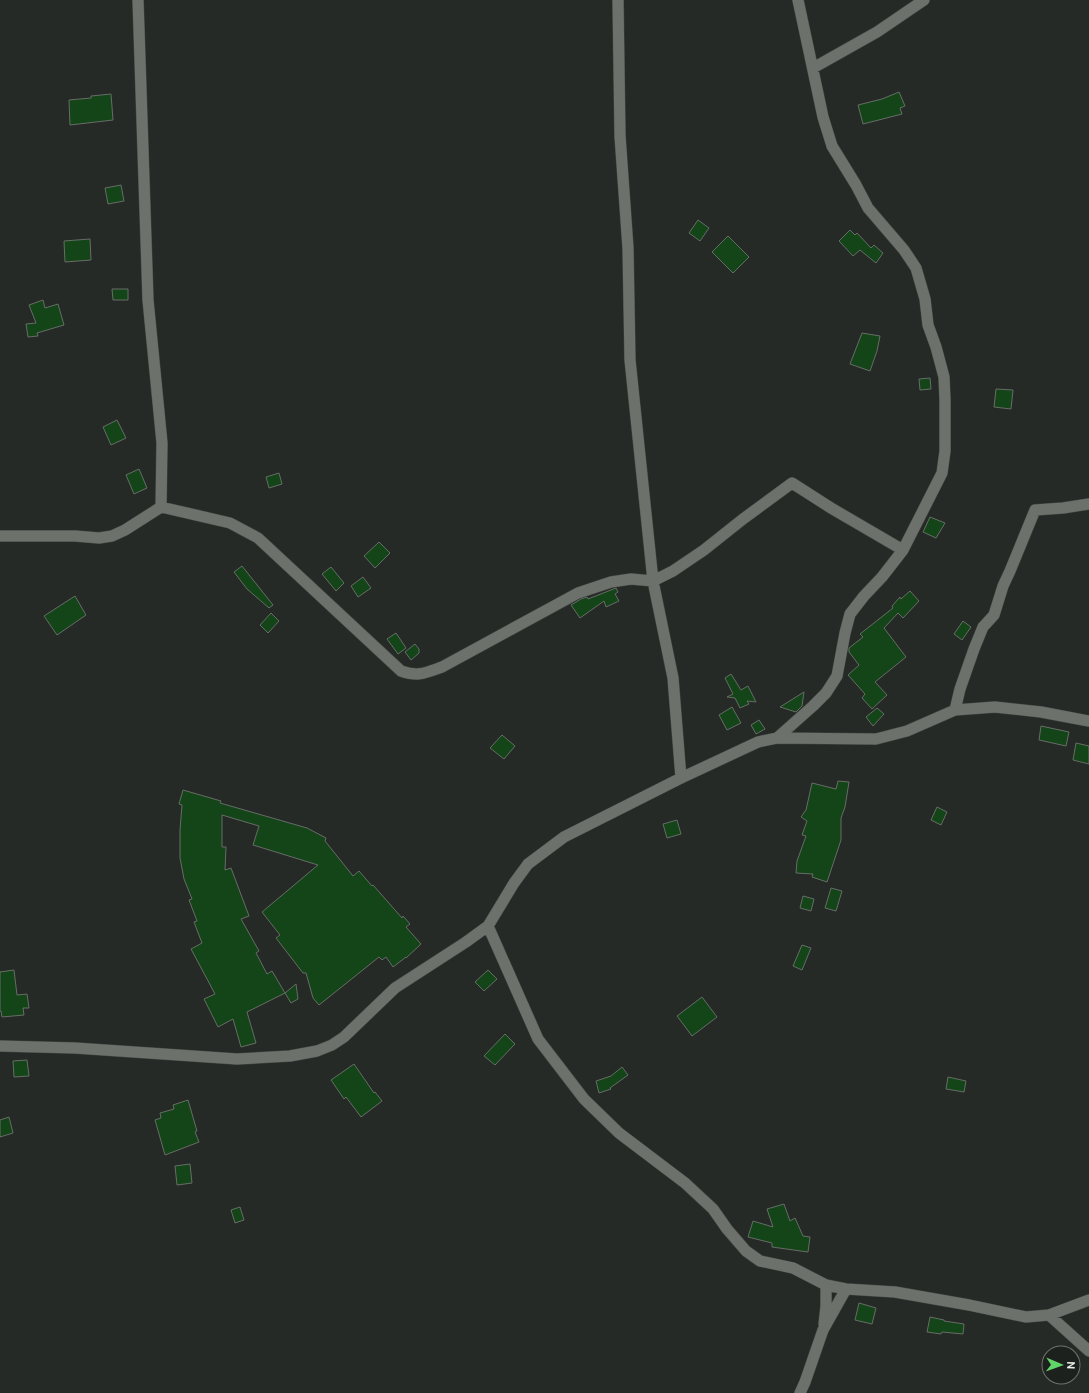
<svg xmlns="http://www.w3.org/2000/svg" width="1089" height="1393" font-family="Cabin,sans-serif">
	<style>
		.building { fill: #144519; stroke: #676c67 }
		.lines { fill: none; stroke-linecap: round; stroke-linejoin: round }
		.minor-casing { stroke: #434743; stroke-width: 12 }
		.minor { stroke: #6c716c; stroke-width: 11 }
	</style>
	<rect width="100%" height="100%" fill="#262a26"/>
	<!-- building -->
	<path class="building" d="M899,92L905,106L900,108L902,114L863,124L858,105L882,99Z
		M111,94L113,120L70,125L69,100L91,98V96Z
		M121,185L124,201L108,204L105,188Z
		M698,220L709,228L700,241L689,233Z
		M850,230L855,235L857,233L871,248L874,245L883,253L876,263L860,250L853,256L839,241Z
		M728,236L749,257L733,273L712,252Z
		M90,239L91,260L65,262L64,241Z
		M112,289H128V300H113Z
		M43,300L45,308L58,304L64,325L37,333L38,336L28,337L26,324L36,323L29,305Z
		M862,333L880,336L877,351L870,371L850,364Z
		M930,378L931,389L920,390L919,379Z
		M996,389L1013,390L1011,409L994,407Z
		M117,420L126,438L111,445L103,427Z
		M139,469L147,488L134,494L126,475Z
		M279,473L282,484L269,488L266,477Z
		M930,517L945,523L936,538L923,532Z
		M379,542L390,553L375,568L364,556Z
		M242,566L273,605L269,608L247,589L234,572Z
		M331,567L344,583L336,591L322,574Z
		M363,577L371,588L358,597L351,586Z
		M616,588L618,592L615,594L619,601L606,607L604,601L580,618L571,605L581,599L587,597L588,599Z
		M910,591L919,601L903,618L898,613L884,628L906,657L875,682L887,695L872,709L862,698L865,694L848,675L859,665L849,652V648L863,637L860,634L893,608L892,606L900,597L901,599Z
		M75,596L86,615L57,635L44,616Z
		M271,613L279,621L268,633L260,625Z
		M963,621L971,627L962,640L954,634Z
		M396,633L406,648L398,654L387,639Z
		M415,644L419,649V653L411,660L405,652Z
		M731,674L741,690L748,686L756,702L747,701L749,704L740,708L735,698L727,697L733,694L725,678Z
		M804,692L802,706L796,712L780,707Z
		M732,707L741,723L727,730L719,715Z
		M877,708L884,714L873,726L866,717Z
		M759,720L765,729L756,734L751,725Z
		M1041,726L1069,732L1066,746L1039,740Z
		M502,735L515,746L504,759L490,748Z
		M1076,743L1089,746V764L1073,760Z
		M838,781L849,782L845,807L841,818V840L827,882L812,877L813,874L796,873L797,861L806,836L802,835L807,821L801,817L806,810L812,783L836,789Z
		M183,790L221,801L220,803L307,828L326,838L325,841L353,876L359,871L372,886L373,885L402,918L403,916L410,924L406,927L421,944L406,958V957L393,967L386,957L382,960L379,957L319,1005L313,998L306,973H303L276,938L280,935L262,912L318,865L253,845L259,826L222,815V847H226L225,870L231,868L249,916L241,919L259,951L256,953L267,974L272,971L285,993L247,1012L256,1043L241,1047L233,1019L218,1027L204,999L215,994L191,949L202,943L194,922L197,921L189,900L192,899L184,879L180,858V830L182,805L179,804Z
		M937,807L947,812L941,825L931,820Z
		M677,820L681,834L667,838L663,824Z
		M831,888L842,891L836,911L825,908Z
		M803,896L814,899L811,911L800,908Z
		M802,945L811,948L802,970L793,966Z
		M14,970L17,995L27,994L29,1008H23L24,1015L2,1017L1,1011H0V972Z
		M488,970L497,979L484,991L475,982Z
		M296,984L298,999L291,1003L285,993Z
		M702,997L717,1017L692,1036L677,1016Z
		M505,1034L515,1044L495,1065L484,1056Z
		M27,1060L29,1076L14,1077L13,1061Z
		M354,1064L374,1093L375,1092L382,1101L361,1117L346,1097L344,1099L331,1080Z
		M622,1067L628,1075L610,1088L611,1089L599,1093L596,1081L611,1076Z
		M948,1077L966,1081L964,1092L946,1089Z
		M188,1100L197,1131L195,1132L199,1142L165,1155L155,1120L161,1118L160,1113L174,1109L173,1105Z
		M9,1117L13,1133L0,1137V1120Z
		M190,1164L192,1183L177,1185L175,1166Z
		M784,1204L790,1221L795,1218L803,1236L810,1237L808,1252L772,1247V1243L748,1237L753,1221L773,1227L767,1209Z
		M240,1207L244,1220L235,1223L231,1210Z
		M859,1303L876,1308L872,1324L855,1320Z
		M930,1317L944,1320V1321L964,1324L963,1334L942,1332L941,1334L927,1332Z"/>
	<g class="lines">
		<!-- minor casing -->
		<g class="minor-casing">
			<path id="minor" d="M138,0L148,300L162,443L161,507
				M618,0L620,136L628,248L630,360L653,581L673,678L681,778
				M813,68L877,32L924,0
				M0,536H75L99,538L112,536L125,530L161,507L230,523L258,538L401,671C418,677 425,673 442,667L578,593L611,582L631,579L653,581L673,571L704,550L743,519L792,483L831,508L903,550
				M955,710L960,689L974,649L983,627L994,615L1003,586L1010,571L1035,510L1063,508L1089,504
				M777,738L813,706L826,693L837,676L845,633L850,614L864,596L882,577L903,550L942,473L945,451V400L944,377L936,347L928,325L925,299L916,268L904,250L868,208L856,185L832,146L823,117L798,0
				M488,926L538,1039L584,1099L619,1133L685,1183L713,1209L727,1229L746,1251L760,1261L793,1268L826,1285L846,1289L895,1292L969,1305L1026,1317L1049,1315L1089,1300
				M0,1046L75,1048L237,1059L290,1056L317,1051L332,1045L344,1037L395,988L466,942L488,926L514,883L528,864L564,837L681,778L758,742L777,738L876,739L907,731L955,710L995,707L1041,712L1089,721
				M1049,1315L1089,1351
				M824,1324L826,1306V1285
				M800,1393L805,1382L823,1330L846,1289"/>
		</g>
		<!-- minor -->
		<use href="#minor" class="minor"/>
	</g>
	<!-- north arrow -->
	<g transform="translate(1061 1365) rotate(92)"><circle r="19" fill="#1d211d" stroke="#6f726f"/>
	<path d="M0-3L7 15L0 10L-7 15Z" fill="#60d56a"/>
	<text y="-6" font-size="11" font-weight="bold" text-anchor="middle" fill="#e9ece9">N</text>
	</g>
</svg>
